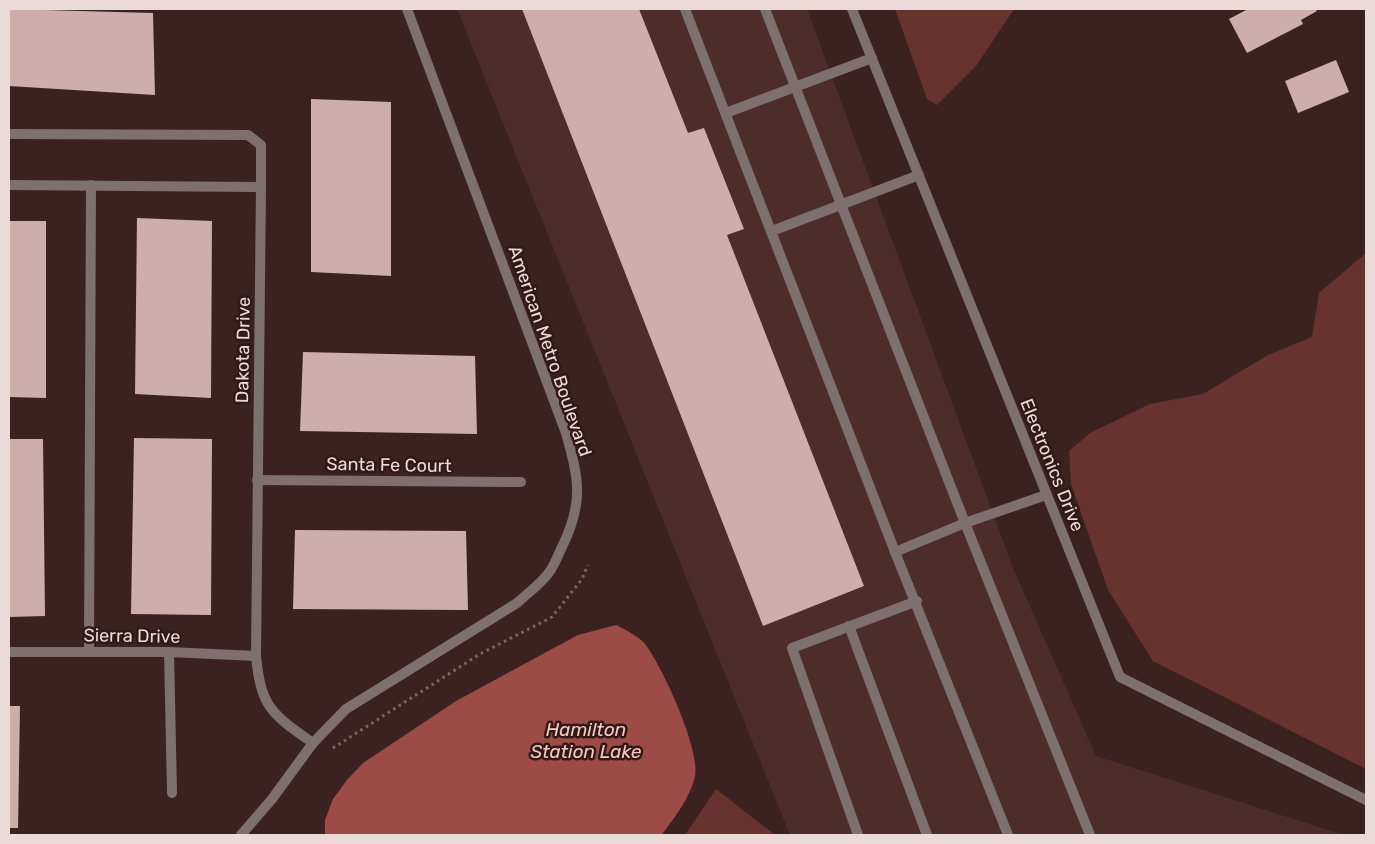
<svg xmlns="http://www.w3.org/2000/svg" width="1375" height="844" viewBox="0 0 1375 844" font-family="Rubik,sans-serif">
  <rect width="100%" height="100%" fill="#3b2220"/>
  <polygon fill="#4c2d2a" points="457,9 807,9 1013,568 1096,756 1344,835 790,835"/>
  <g fill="#68322e">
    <polygon points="895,9 1014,9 976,66 937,105 927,99"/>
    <polygon points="1366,253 1366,769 1153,661 1108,590 1071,484 1069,451 1090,433 1150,404 1203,394 1268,355 1312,337 1319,293"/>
    <polygon points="716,789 775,835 685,835"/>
  </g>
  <path fill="#9c4b46" d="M616 625C626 630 638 636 645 644 662 666 700 749 695 776 691 796 674 819 661 835H325V820L333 799 347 780 363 763 456 701 578 635Z"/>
  <g fill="#ceaeaa">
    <polygon points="9,9 153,13 155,95 9,86"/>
    <polygon points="522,9 639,9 688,133 704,128 744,229 727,235 864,586 763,626"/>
    <polygon points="1248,9 1315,9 1317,11 1301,20 1303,24 1247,53 1229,19"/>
    <polygon points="1336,60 1349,92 1298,113 1285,81"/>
    <polygon points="311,99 391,102 391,276 311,272"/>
    <polygon points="137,218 212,221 211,398 135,394"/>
    <polygon points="9,221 46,221 46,398 9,397"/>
    <polygon points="303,352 475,356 477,434 300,431"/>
    <polygon points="134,438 212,439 211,615 131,614"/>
    <polygon points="9,439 43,439 45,616 9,617"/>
    <polygon points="295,530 466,531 468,610 293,609"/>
    <polygon points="9,706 20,706 18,828 9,828"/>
  </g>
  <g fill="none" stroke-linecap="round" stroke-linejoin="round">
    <polyline stroke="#7d6664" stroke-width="3" stroke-dasharray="2.5 4" stroke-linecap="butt" points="333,748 480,654 552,617 582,579 588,565"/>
    <g stroke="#7e706f" stroke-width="10">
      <polyline points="685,9 895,552"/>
      <polyline points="765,9 965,523 1090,835"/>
      <polyline points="726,113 872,58"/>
      <polyline points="9,134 248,135 261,145 261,187"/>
      <polyline points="772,231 919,175"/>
      <polyline points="849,626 927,835"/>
      <polyline points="89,652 91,185"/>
      <polyline points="169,652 172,793"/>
      <polyline points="858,835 792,648 917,601"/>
      <polyline points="1008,835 895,552 965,523 1046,495"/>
    </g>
    <g stroke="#7e706f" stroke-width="10">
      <polyline points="852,9 1120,677 1366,800"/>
      <path d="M9 185 261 187 256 656C261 708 272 714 313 743"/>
      <polyline points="257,480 521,482"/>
      <polyline points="9,652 169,652 256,656"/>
      <path d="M241 835 272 799 313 743 346 709 517 603C528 593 542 583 550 571 555 564 558 555 562 547 584 502 579 480 566 433L407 9"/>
    </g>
  </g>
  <g text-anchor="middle" stroke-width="5" stroke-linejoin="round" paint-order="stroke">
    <g font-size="18" fill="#ecdad8" stroke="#301917">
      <text transform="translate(243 350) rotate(-89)" y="6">Dakota Drive</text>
      <text transform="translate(550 351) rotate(71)" y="6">American Metro Boulevard</text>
      <text transform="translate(389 465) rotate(1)" y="6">Santa Fe Court</text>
      <text transform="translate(1052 465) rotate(68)" y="6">Electronics Drive</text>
      <text transform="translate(132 636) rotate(1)" y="6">Sierra Drive</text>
    </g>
    <g font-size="19" font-style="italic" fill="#f7c7c2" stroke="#301917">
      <text x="586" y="736">Hamilton<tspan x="586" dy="22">Station Lake</tspan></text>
    </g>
  </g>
  <rect width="1375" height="844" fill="none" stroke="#ecdad8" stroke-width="20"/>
</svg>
